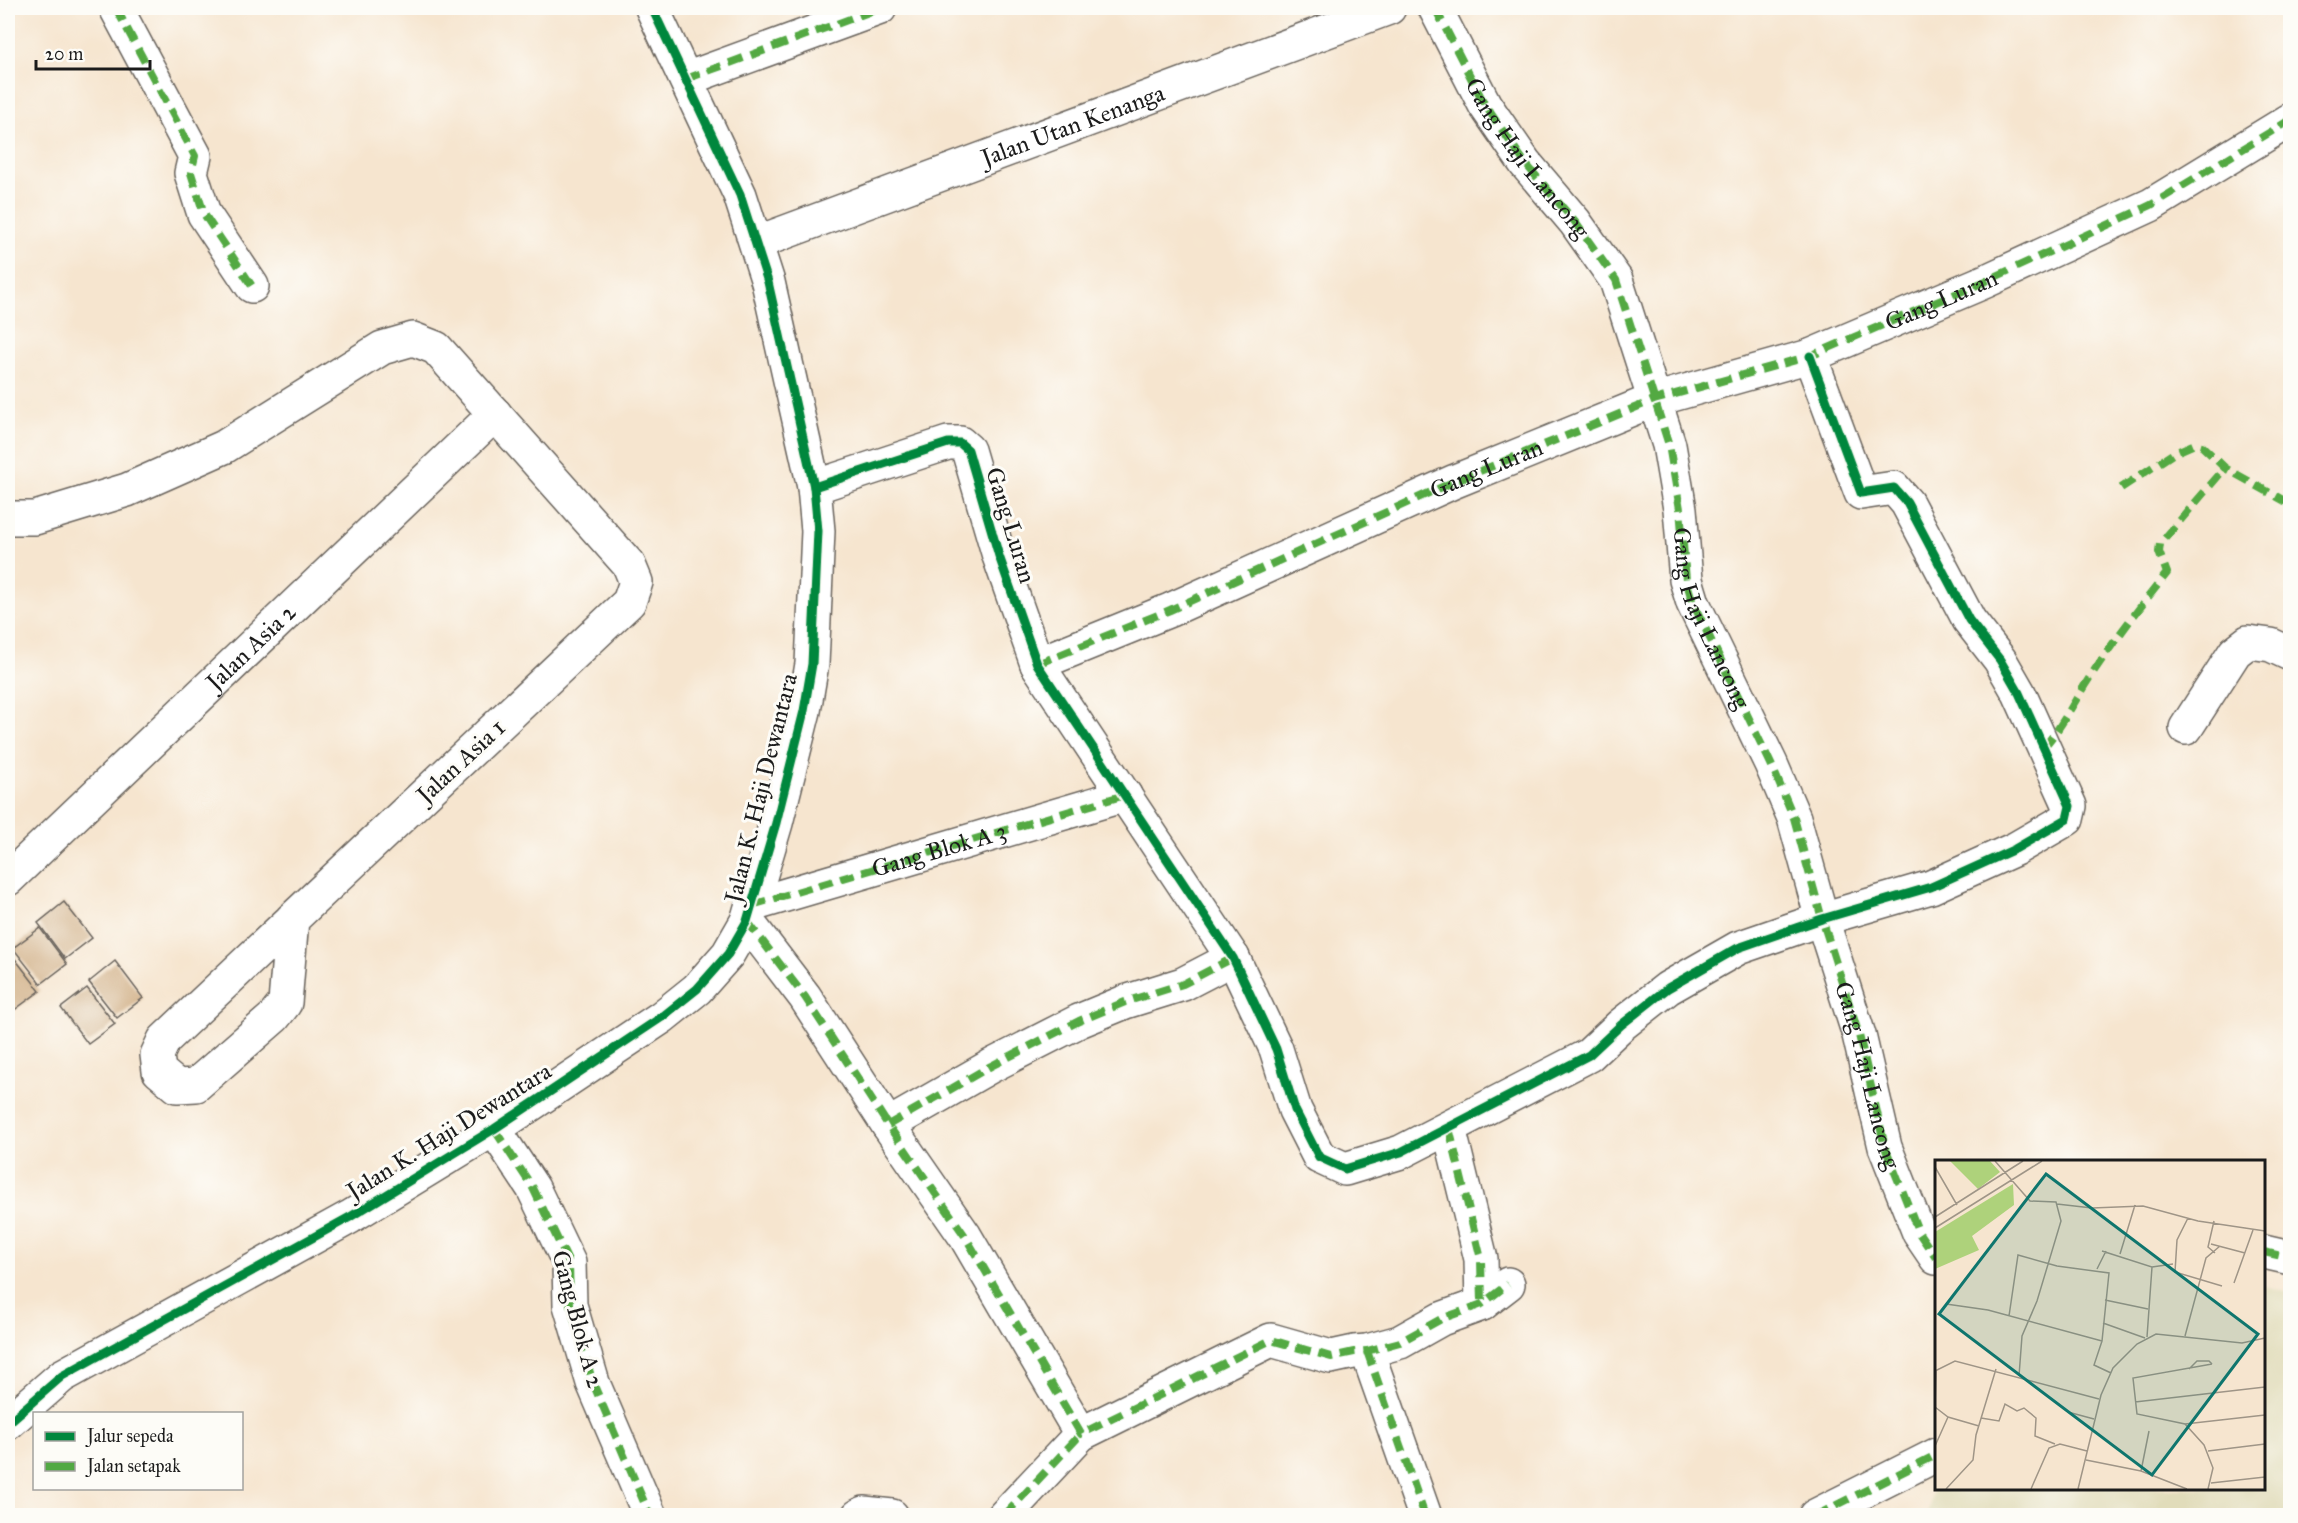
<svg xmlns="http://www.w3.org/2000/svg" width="2298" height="1523" viewBox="0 0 2298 1523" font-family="'IM FELL Great Primer',serif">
  <rect width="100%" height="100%" fill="#fdfcf7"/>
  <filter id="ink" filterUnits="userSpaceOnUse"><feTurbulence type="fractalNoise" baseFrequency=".0167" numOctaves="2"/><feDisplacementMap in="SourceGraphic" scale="12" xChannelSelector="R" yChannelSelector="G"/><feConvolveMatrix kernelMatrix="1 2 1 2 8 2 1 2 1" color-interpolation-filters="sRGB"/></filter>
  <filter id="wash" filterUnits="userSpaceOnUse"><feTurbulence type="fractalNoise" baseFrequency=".008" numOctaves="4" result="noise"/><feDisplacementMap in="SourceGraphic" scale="24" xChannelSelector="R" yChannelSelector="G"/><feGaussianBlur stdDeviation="1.35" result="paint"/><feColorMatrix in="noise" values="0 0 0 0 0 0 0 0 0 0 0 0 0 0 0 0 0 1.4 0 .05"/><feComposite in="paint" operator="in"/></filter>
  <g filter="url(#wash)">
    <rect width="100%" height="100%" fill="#f6e5cf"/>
    <polygon fill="#e1dcba" points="2264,1286 2290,1292 2290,1515 1927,1515 1936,1479 1936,1488 2264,1488"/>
    <g id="blocks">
      <g fill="#d3b38c">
        <polygon points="64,902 92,938 65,959 38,923"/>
        <polygon points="40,928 67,964 41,984 13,948"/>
        <polygon points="12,955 40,991 13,1011 8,1004 8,958"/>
        <polygon points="115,961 143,998 117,1018 89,982"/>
        <polygon points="87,988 115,1024 88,1044 61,1008"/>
      </g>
    </g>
  </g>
  <g filter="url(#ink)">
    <use href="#blocks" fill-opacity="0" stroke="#68625b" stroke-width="1.5"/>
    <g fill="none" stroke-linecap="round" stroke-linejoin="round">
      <g stroke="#68625b" stroke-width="36">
        <g id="minor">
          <polyline points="116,8 195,156 191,173 204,214 252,286"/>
          <polyline points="1435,8 1485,105 1525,163 1575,222 1616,280 1669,445 1680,509 1686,580 1693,603 1771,764 1794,818 1822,919 1859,1035 1885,1147 1919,1233 1936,1258"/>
          <polyline points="686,79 880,8"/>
          <path id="s1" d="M756 243 1389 8"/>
          <polyline points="814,487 948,443 960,443 968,450 999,556 1037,664 1233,958 1276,1049 1295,1110 1319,1157 1345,1169 1401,1152 1589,1055 1621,1025 1668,988 1738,948 1822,919 1931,887 2015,849 2067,819 2070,806 2019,693 2000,660 1969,620 1907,503 1894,488 1861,493 1810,356"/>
          <polyline points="8,518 35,518 127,490 224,447 382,348 413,339 436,348 629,565 636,582 629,602 164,1040 157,1055 159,1071 177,1086 196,1085 274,1017 285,1003 292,919"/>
          <polyline points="1037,664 1170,610 1453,482 1654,400 1810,356 1986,281 2151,205 2290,120"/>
          <polyline points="2186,728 2235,652 2248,642 2271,645 2290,654"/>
          <path id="s2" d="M8 879 495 414"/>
          <path id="s3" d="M752 905 1125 795"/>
          <polyline points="747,921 805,997 888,1125 965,1236 1081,1434 1271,1340 1331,1357 1354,1352 1367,1351 1400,1342 1441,1319 1482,1304 1508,1284"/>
          <polyline points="888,1125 991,1066 1079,1021 1125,1002 1183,984 1233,958"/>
          <polyline points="1449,1128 1481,1259 1482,1304"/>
          <polyline points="494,1129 533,1188 569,1263 570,1305 593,1383 650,1516"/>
          <polyline points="2264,1252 2290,1258"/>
          <polyline points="1367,1351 1425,1516"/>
          <polyline points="8,1423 62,1376 350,1217 494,1129 662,1017 697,989 728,954 747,921 776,823 804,711 812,664 818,531 814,487 768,282 740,195 652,8"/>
          <polyline points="858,1516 864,1513 892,1516"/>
          <polyline points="1004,1516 1081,1434"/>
          <polyline points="1815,1516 1936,1455"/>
        </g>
      </g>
      <use href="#minor" stroke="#fff" stroke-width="33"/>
      <g stroke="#52a943" stroke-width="8" stroke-dasharray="15 8" stroke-linecap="butt">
        <polyline points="116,8 195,156 191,173 204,214 252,286"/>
        <path id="s4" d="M1435 8 1485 105 1525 163 1575 222 1616 280 1669 445 1680 509 1686 580 1693 603 1771 764 1794 818 1822 919 1859 1035 1885 1147 1919 1233 1936 1258"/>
        <polyline points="686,79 880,8"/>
        <polyline points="2121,488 2174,453 2195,444 2202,446 2225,468 2290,504"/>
        <path id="s5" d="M1037 664 1170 610 1453 482 1654 400 1810 356 1986 281 2151 205 2290 120"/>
        <path d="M2043 748C2063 726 2075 699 2092 674 2115 639 2141 606 2167 573L2159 552 2160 544 2225 468"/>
        <polyline points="752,905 1125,795"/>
        <polyline points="747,921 805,997 888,1125 965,1236 1081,1434 1271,1340 1331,1357 1354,1352 1367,1351 1400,1342 1441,1319 1482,1304 1508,1284"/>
        <polyline points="888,1125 991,1066 1079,1021 1125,1002 1183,984 1233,958"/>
        <polyline points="1449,1128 1481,1259 1482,1304"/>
        <polyline points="494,1129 533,1188 569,1263 570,1305 593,1383 650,1516"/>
        <polyline points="2264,1252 2290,1258"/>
        <polyline points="1367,1351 1425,1516"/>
        <polyline points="858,1516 864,1513 892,1516"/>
        <polyline points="1004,1516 1081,1434"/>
        <polyline points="1815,1516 1936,1455"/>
      </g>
      <g stroke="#fdfcf7" stroke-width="13">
        <g id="cycleway">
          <polyline points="814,487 948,443 960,443 968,450 999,556 1037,664 1233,958 1276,1049 1295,1110 1319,1157 1345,1169 1401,1152 1589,1055 1621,1025 1668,988 1738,948 1822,919 1931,887 2015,849 2067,819 2070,806 2019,693 2000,660 1969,620 1907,503 1894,488 1861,493 1810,356"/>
          <polyline points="8,1423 62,1376 350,1217 494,1129 662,1017 697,989 728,954 747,921 776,823 804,711 812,664 818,531 814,487 768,282 740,195 652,8"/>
        </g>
      </g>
      <use href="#cycleway" stroke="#00873e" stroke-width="9"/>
    </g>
  </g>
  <g text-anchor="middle" stroke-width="6" stroke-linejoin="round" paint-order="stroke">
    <g font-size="24" fill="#1c1c1c" stroke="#fdfcf7">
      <text dy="8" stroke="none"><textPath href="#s1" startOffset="338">Jalan Utan Kenanga</textPath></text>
      <text dy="8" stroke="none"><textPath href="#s4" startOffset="177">Gang Haji Lancong</textPath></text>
      <text dy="8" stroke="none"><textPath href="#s5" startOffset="976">Gang Luran</textPath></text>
      <text dy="8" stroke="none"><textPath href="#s5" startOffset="490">Gang Luran</textPath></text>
      <text transform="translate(1011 525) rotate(73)" y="8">Gang Luran</text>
      <text dy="8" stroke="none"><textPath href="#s4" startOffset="681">Gang Haji Lancong</textPath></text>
      <text dy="8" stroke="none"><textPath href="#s2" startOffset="336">Jalan Asia 2</textPath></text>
      <text transform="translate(461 761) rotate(-43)" y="8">Jalan Asia 1</text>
      <text transform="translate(761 788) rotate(-76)" y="8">Jalan K. Haji Dewantara</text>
      <text dy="8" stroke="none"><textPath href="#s3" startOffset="195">Gang Blok A 3</textPath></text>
      <text dy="8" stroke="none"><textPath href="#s4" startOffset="1167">Gang Haji Lancong</textPath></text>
      <text transform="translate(449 1131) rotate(-32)" y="8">Jalan K. Haji Dewantara</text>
      <text transform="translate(578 1319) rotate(75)" y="8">Gang Blok A 2</text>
    </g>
  </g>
  <g transform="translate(1935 1160)">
    <rect width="330" height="330" fill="#f6e5cf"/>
    <path d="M15 1H55L65 12 43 29ZM78 24 79 45 37 76 44 90 0 109V72Z" fill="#aed27b"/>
    <path fill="none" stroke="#9f9587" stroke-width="1.5" d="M60 1 95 41 121 42 126 61 102 141 87 176 84 216M0 7 22 45M122 44 157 48 208 46 263 61 330 71M0 57 88 1M253 58 242 80 240 112 287 126M279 61 273 87 280 93M0 68 107 1M276 84 310 93M167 91 217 107 212 177M185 94 200 45M217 107 238 104M162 109 171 91M299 123 318 70M170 140 213 149M11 144 53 150 167 181M74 156 83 95 122 106 174 113 167 181 159 205 176 213M168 163 210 178M250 176 271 98 285 86M254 209 262 201H274L277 204M0 211 20 201 164 239M200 242 330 227M0 247 13 257 44 266M0 247 1 210M133 252 159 259M46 258 64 261 70 244 82 251 89 248 101 258 100 276 120 284M250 264 330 255M0 286 13 257M273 291 330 284M151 300 206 311 252 329M206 311 214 271M276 323 330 317M11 329 38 300 41 275 61 209M96 329 114 288 125 284 152 291M143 329 166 235 178 208 202 184 221 174 307 183 330 178M273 329 278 308 269 285 250 264 202 254 198 218 277 204"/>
    <path fill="#0f766e" fill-opacity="0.15" stroke="#0f766e" stroke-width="3" d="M111 14 323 174 217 315 4 154Z"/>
    <rect width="330" height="330" fill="none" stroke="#1c1c1c" stroke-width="3"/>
  </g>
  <rect width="2298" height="1523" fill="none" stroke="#fdfcf7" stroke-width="30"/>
  <rect x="33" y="1412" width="210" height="78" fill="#fdfcf7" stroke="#a3a29f" stroke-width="1.5"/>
  <rect x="45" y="1432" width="30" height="9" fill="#00873e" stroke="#a3a29f" stroke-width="1.5"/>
  <text x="87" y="1442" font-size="18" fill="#1c1c1c">Jalur sepeda</text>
  <rect x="45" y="1462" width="30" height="9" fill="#52a943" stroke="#a3a29f" stroke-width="1.5"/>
  <text x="87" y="1472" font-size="18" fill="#1c1c1c">Jalan setapak</text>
  <path d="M36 60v9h114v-9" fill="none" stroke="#1c1c1c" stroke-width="3"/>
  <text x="45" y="60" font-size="18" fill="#1c1c1c" stroke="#fdfcf7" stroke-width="4.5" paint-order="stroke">20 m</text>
</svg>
